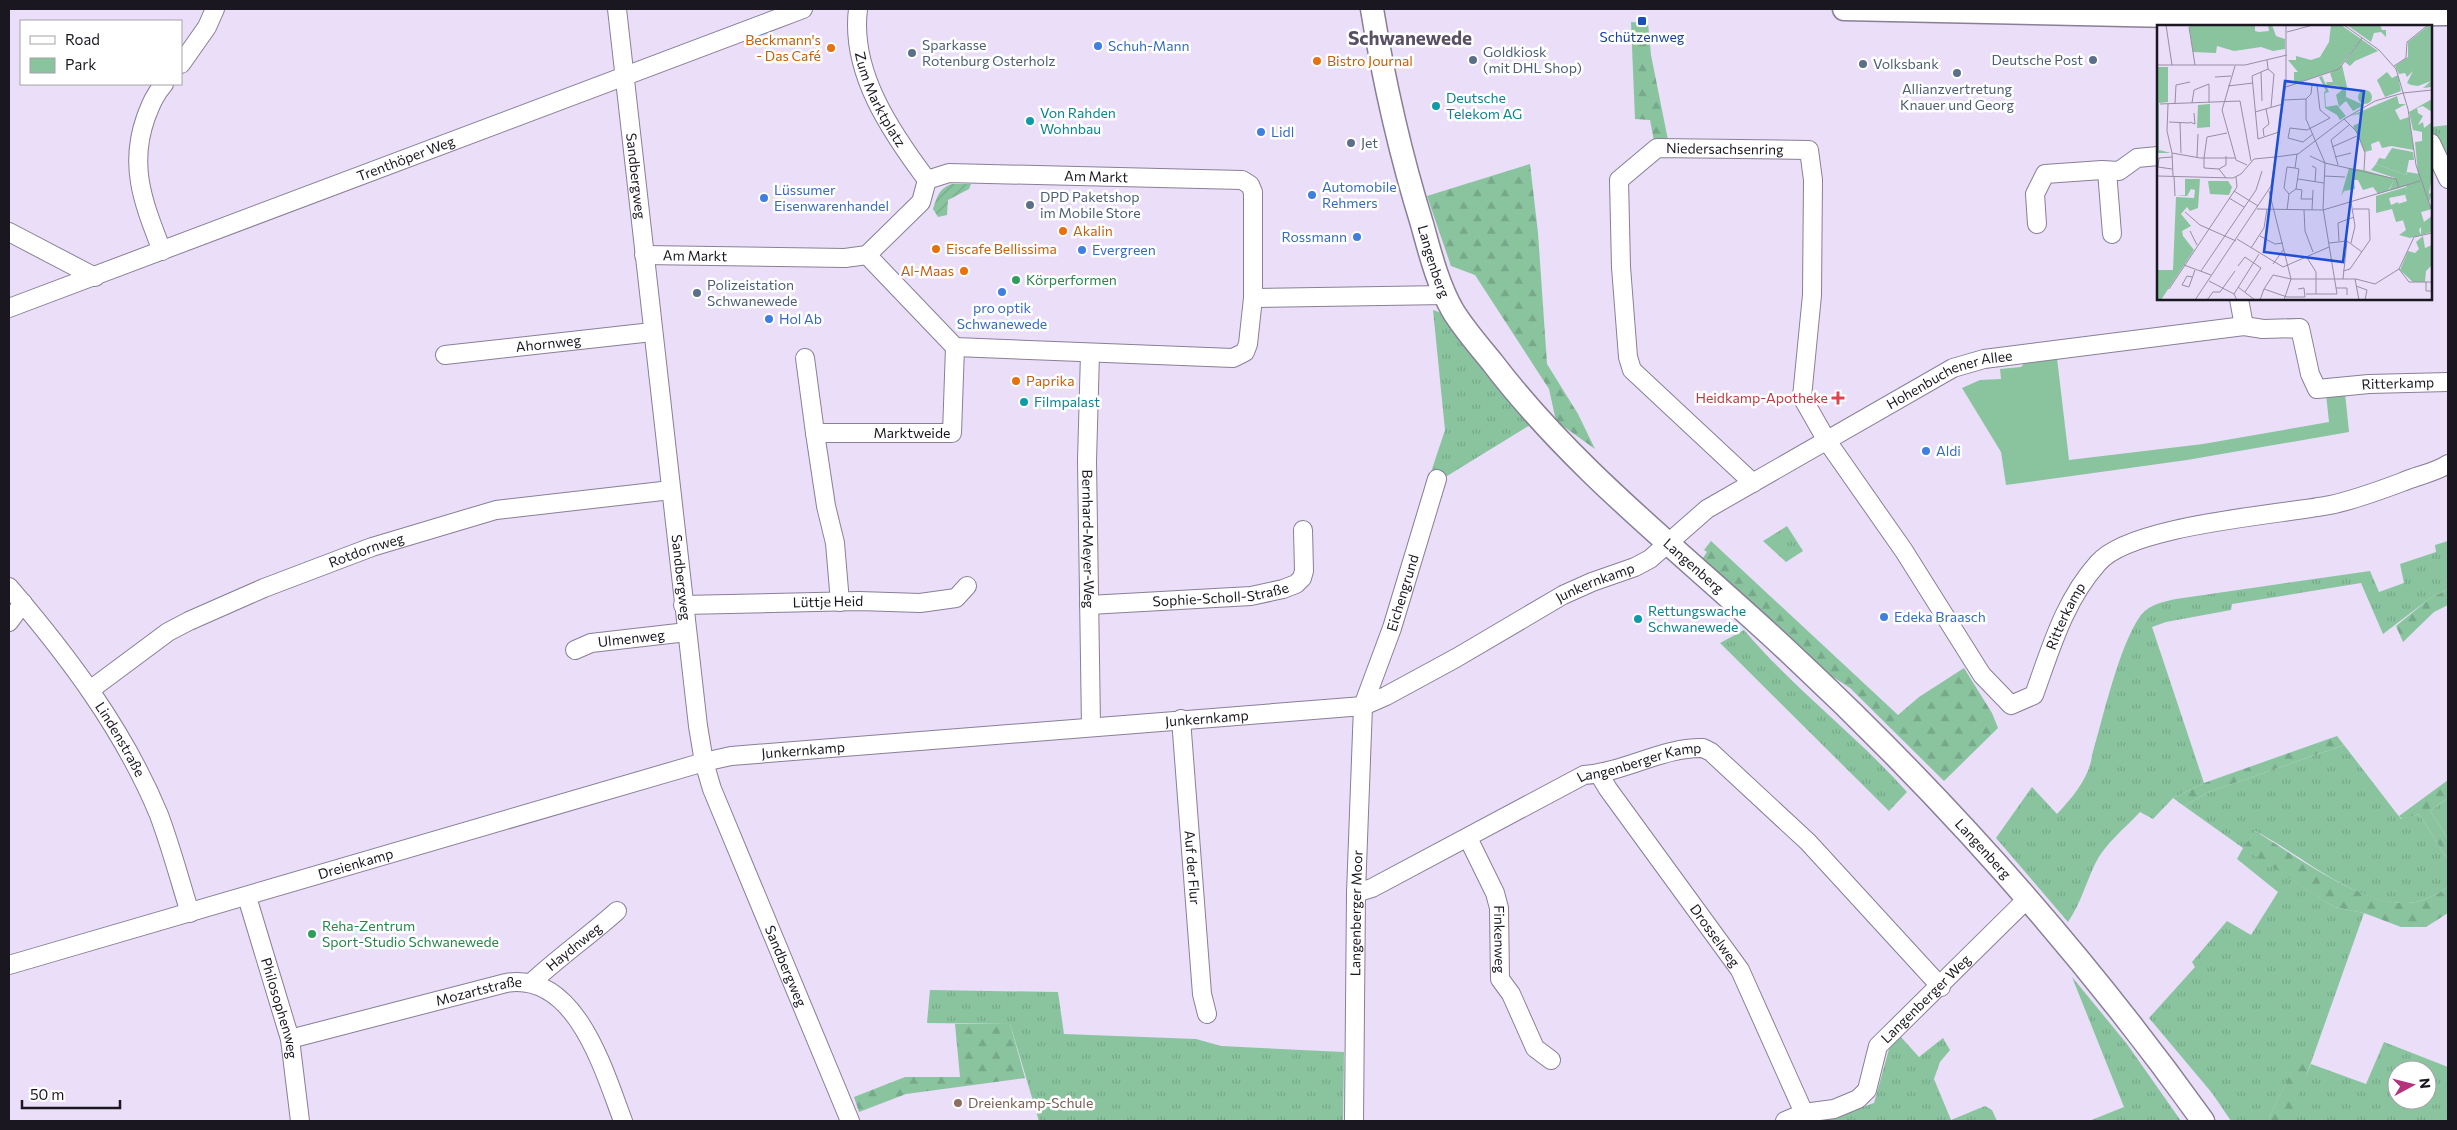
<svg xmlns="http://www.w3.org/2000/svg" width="2457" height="1130" viewBox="0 0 2457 1130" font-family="Commissioner,sans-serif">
  <defs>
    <pattern id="grass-tufts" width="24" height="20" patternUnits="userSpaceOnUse" patternTransform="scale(1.25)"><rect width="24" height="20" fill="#89c49f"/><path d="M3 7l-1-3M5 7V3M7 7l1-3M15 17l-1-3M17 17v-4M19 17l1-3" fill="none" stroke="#76a889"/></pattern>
    <pattern id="forest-firs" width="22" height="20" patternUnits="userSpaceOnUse" patternTransform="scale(1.25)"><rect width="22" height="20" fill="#89c49f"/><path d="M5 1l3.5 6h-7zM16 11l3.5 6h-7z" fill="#76a889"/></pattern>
    <pattern id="garden-furrows" width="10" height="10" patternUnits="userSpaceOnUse" patternTransform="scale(1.25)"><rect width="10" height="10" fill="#89c49f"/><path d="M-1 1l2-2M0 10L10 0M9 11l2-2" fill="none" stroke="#76a889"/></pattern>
  </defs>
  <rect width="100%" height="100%" fill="#eadef9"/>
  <g fill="url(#grass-tufts)" fill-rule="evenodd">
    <polygon points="2448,125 2448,164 2431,127"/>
    <path d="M1433 310 1450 316C1469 357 1501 391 1530 425L1447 476 1429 478 1445 430Z"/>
    <polygon points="1787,526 1803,551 1786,562 1763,541"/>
    <path d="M2448 541V589L2429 599 2383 634 2361 583 2232 604 2231 610 2166 622 2152 627 2204 783 2173 798 2153 819 2140 812C2125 828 2106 843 2096 862 2086 882 2081 903 2068 922L1996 838 2032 787 2057 814C2072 798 2090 777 2092 755 2103 718 2119 645 2141 615 2150 604 2163 602 2176 599L2370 571 2379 592 2404 583 2400 564 2436 552 2435 545Z"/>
    <path d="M1744 630C1794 689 1856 735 1907 792L1889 811 1720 643Z"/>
    <path d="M2344 745 2401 819 2419 814 2448 860V887C2436 895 2421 903 2406 903 2354 904 2299 853 2255 831L2244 848 2334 907 2364 913 2313 1057 2301 1053 2267 1121H2231L2212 1093 2149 1018 2195 967 2192 962 2227 921 2251 935 2278 892 2237 859 2243 848 2184 806 2209 792Z"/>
    <polygon points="2448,798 2448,839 2430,811"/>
    <polygon points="2072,977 2127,1044 2181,1121 2089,1121 2124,1107"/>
    <polygon points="930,990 1058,992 1064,1034 1196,1039 1221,1046 1344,1052 1343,1121 1039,1121 1010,1024 927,1023"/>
    <polygon points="1900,1036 1919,1057 1943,1038 1950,1050 1940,1062 1934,1079 1951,1120 1985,1106 1992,1110 1997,1121 1824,1121 1874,1103 1889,1049"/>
    <path d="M2384 1042 2448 1067V1121H2287L2311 1064 2366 1084ZM2397 1070H2427V1100H2397Z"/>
  </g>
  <g fill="url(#forest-firs)">
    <polygon points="1631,22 1648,23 1651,55 1668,140 1654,141 1650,120 1635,119"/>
    <polygon points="1530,164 1538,233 1547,364 1578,414 1595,449 1556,421 1549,389 1475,275 1451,266 1427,196"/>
    <polygon points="1711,541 1898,715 1919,697 1964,668 1992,713 1998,728 1944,781 1850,688 1830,675 1703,558 1707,552 1704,550"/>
    <polygon points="2448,589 2448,605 2434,612 2403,642 2396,626 2429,599"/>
    <polygon points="2337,736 2344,745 2209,792 2184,806 2173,798 2204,783"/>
    <polygon points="2448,780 2448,798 2430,811 2448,839 2448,860 2419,814 2402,819 2399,816"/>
    <path d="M2255 831C2295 855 2359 904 2406 903 2421 903 2436 895 2448 887V913L2426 927H2401L2364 913 2334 907 2243 848Z"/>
    <polygon points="955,1024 1010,1024 1025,1078 906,1094 859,1112 854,1097 905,1077 960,1077"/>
    <polygon points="2301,1052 2313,1057 2296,1104 2287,1121 2267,1121"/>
  </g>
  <polygon fill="#89c49f" points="2057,358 2069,460 2203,444 2329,422 2326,394 2345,393 2349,432 2187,460 2006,485 2001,452 1962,388 1980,380 2001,379 2000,369 2021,367 2026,361"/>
  <path fill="url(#garden-furrows)" d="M952 184H971L969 189 948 200 947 215 938 217 933 209C937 197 939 188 952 184Z"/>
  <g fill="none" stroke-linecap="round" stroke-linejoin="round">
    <g stroke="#897f96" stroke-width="20">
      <g id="minor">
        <path id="s1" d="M617 9 698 726 704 762 712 789 850 1121"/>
        <path id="s2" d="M858 9C850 72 891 132 927 180"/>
        <polyline points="181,64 207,27 215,9"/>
        <polyline points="2431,143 2448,179"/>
        <polyline points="2107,171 2112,234"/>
        <polyline points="2037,224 2035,194 2045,174 2102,170 2119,171 2137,158 2158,156"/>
        <polyline points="9,232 95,277"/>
        <path d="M162 251C144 204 128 167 146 117 151 104 155 94 164 84"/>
        <path id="s3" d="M644 255 845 258 867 255 921 202 927 180 949 173 1242 180 1250 185 1253 192V298L1446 295"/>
        <polyline points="867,255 955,347 1233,358 1245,352 1248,344 1253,298"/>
        <path id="s4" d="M9 308 803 9"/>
        <path id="s5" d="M2244 326 2263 329 2300 328 2310 374 2317 389 2369 384 2448 382"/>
        <path id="s6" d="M1090 353 1087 461 1091 726"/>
        <path id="s7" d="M445 355 652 332"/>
        <polyline points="805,358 815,433"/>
        <path id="s8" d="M1753 483 1632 370 1628 357 1621 267 1619 180 1657 148 1809 150 1813 180 1812 295 1802 397 1827 441 1904 551 1982 675 2011 705 2034 695C2051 648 2064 601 2098 563 2130 525 2278 515 2330 505 2359 499 2386 488 2413 478 2424 474 2438 471 2448 464"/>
        <path id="s9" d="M9 587C68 656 124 730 159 815 171 847 180 881 190 913"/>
        <path id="s10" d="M840 602 835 543 826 506 815 433H952L955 347"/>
        <path id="s11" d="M683 605 859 601 920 603 956 598 967 586"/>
        <path id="s12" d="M1089 605 1251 596 1283 589 1296 584 1302 578 1304 571 1303 530"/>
        <polyline points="9,622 23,603"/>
        <path id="s13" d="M575 650 591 643 687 632"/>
        <path id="s14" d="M90 690 168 632 189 621 264 588 372 547 496 510 671 490"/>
        <path id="s15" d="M1181 719 1202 994 1207 1014"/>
        <path id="s16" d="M1599 774 1608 789 1740 970 1804 1113"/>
        <path id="s17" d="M1468 838 1495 893 1499 908 1500 979 1511 994 1535 1048 1551 1060"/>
        <path id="s18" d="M1356 893 1372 888 1584 775C1625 772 1663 747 1703 748L1711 752 1808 842 1941 987"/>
        <path id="s19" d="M247 897 290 1039 300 1121"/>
        <path id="s20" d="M9 965 704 762 731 756 1363 706 1386 696 1456 658 1563 595 1592 582 1635 567 1650 559 1707 509 1953 368 1984 359 2244 326 2239 299"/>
        <path id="s21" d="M531 983C559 957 589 936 617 911"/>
        <path id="s22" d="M290 1039 506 983C576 971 604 1071 623 1121"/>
        <path id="s23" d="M1354 1121 1356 893 1363 706 1392 628 1437 479"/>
        <path id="s24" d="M1785 1121 1804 1113 1834 1109 1858 1099 1867 1090 1878 1046 2028 898"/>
      </g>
    </g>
    <g stroke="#897f96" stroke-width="25">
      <g id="major">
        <path id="s25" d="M1372 9C1384 82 1400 153 1422 224 1430 253 1438 285 1453 311 1464 329 1479 346 1492 362 1577 474 1692 560 1793 656 1945 798 2082 952 2203 1121"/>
        <polyline points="1844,9 2171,16 2448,14"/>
      </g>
    </g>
    <use href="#minor" stroke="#fff" stroke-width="18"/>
    <use href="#major" stroke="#fff" stroke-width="22"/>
  </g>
  <rect fill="#1a4fb4" stroke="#fff" stroke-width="2" x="1637" y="16" width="10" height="10" rx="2.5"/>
  <g fill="#3f7fe0" stroke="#fff" stroke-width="2">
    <circle cx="1098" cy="46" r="5"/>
    <circle cx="1261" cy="132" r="5"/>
    <circle cx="1312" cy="195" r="5"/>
    <circle cx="764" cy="198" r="5"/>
    <circle cx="1357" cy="237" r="5"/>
    <circle cx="1082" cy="250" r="5"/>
    <circle cx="1002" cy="292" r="5"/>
    <circle cx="769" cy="319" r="5"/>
    <circle cx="1926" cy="451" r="5"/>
    <circle cx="1884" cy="617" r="5"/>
  </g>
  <g fill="#e8710a" stroke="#fff" stroke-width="2">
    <circle cx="831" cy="48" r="5"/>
    <circle cx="1317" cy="61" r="5"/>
    <circle cx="1063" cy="231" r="5"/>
    <circle cx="936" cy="249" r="5"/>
    <circle cx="964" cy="271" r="5"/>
    <circle cx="1016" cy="381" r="5"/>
  </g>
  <g fill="#5c6f8a" stroke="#fff" stroke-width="2">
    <circle cx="912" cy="53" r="5"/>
    <circle cx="1473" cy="60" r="5"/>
    <circle cx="2093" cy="60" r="5"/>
    <circle cx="1863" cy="64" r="5"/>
    <circle cx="1957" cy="73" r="5"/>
    <circle cx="1351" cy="143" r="5"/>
    <circle cx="1030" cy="205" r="5"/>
    <circle cx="697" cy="293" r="5"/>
  </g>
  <g fill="#0f9aa8" stroke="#fff" stroke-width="2">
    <circle cx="1436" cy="106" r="5"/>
    <circle cx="1030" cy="121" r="5"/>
    <circle cx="1024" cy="402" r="5"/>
    <circle cx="1638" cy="619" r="5"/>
  </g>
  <g fill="#2e9e5b" stroke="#fff" stroke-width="2">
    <circle cx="1016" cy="280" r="5"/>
    <circle cx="312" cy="934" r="5"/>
  </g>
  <path fill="#e0444e" stroke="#fff" stroke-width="2" d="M1835.5 390.5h5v5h5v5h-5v5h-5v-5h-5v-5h5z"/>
  <circle fill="#8d6e63" stroke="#fff" stroke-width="2" cx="958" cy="1103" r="5"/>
  <g text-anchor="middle" stroke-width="5" stroke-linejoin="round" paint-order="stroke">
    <g font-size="14" fill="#164399" stroke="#fff">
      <text x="1642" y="42">Schützenweg</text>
    </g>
    <g font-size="14" fill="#c56008" stroke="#fff" text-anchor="start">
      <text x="821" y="45" text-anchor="end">Beckmann's<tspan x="821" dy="16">- Das Café</tspan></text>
      <text x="1327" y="66">Bistro Journal</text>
      <text x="1073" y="236">Akalin</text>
      <text x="946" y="254">Eiscafe Bellissima</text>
      <text x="954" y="276" text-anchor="end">Al-Maas</text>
      <text x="1026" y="386">Paprika</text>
    </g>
    <g font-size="14" fill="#4e5e75" stroke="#fff" text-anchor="start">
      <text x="922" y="50">Sparkasse<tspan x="922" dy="16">Rotenburg Osterholz</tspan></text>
      <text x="1483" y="57">Goldkiosk<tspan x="1483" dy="16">(mit DHL Shop)</tspan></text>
      <text x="2083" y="65" text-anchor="end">Deutsche Post</text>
      <text x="1873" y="69">Volksbank</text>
      <text x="1957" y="94" text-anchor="middle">Allianzvertretung<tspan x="1957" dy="16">Knauer und Georg</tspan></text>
      <text x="1361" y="148">Jet</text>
      <text x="1040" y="202">DPD Paketshop<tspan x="1040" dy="16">im Mobile Store</tspan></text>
      <text x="707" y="290">Polizeistation<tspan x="707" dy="16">Schwanewede</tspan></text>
    </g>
    <g font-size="14" fill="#366cbe" stroke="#fff" text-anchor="start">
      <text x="1108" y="51">Schuh-Mann</text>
      <text x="1271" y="137">Lidl</text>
      <text x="1322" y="192">Automobile<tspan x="1322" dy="16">Rehmers</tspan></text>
      <text x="774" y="195">Lüssumer<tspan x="774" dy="16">Eisenwarenhandel</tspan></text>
      <text x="1347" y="242" text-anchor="end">Rossmann</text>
      <text x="1092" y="255">Evergreen</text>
      <text x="1002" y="313" text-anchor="middle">pro optik<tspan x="1002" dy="16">Schwanewede</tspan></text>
      <text x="779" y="324">Hol Ab</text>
      <text x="1936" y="456">Aldi</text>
      <text x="1894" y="622">Edeka Braasch</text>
    </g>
    <g font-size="14" fill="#1b1720" stroke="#fff">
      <text dy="5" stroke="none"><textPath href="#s2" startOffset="95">Zum Marktplatz</textPath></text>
      <text dy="5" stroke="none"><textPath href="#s8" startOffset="474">Niedersachsenring</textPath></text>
      <text dy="5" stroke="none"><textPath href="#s4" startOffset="424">Trenthöper Weg</textPath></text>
      <text dy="5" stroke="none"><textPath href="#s1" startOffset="168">Sandbergweg</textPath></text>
      <text dy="5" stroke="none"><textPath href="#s3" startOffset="492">Am Markt</textPath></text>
      <text dy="5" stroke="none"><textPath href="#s3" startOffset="51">Am Markt</textPath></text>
      <text dy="5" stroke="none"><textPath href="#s25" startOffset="260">Langenberg</textPath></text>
      <text dy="5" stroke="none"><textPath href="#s7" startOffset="104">Ahornweg</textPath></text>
      <text dy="5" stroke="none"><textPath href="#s20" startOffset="2061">Hohenbuchener Allee</textPath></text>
      <text dy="5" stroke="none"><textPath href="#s5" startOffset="201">Ritterkamp</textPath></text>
      <text dy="5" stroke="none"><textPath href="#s10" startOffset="268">Marktweide</textPath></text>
      <text dy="5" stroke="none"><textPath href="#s6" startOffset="186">Bernhard-Meyer-Weg</textPath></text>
      <text dy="5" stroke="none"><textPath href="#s14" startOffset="312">Rotdornweg</textPath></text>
      <text dy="5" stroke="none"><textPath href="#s25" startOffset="665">Langenberg</textPath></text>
      <text dy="5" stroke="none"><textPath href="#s1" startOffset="572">Sandbergweg</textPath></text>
      <text dy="5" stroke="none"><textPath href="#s20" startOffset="1649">Junkernkamp</textPath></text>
      <text dy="5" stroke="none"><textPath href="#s12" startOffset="132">Sophie-Scholl-Straße</textPath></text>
      <text dy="5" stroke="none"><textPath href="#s23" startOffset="535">Eichengrund</textPath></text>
      <text dy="5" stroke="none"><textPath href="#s11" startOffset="145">Lüttje Heid</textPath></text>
      <text dy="5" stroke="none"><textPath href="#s8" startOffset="1289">Ritterkamp</textPath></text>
      <text dy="5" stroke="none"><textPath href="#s13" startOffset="58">Ulmenweg</textPath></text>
      <text dy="5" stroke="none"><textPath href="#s20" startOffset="1229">Junkernkamp</textPath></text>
      <text dy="5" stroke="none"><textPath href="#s9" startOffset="189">Lindenstraße</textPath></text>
      <text dy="5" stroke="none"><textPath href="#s20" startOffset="824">Junkernkamp</textPath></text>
      <text dy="5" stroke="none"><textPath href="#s18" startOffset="314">Langenberger Kamp</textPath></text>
      <text dy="5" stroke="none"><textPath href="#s25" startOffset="1070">Langenberg</textPath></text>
      <text dy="5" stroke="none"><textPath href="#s20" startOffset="361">Dreienkamp</textPath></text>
      <text dy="5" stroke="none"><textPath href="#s15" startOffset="149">Auf der Flur</textPath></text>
      <text dy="5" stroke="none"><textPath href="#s23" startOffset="208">Langenberger Moor</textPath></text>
      <text dy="5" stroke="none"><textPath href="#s16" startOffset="199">Drosselweg</textPath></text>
      <text dy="5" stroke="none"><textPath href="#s17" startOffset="108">Finkenweg</textPath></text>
      <text dy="5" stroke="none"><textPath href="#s21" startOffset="56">Haydnweg</textPath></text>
      <text dy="5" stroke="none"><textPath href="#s1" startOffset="978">Sandbergweg</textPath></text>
      <text dy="5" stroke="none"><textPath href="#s22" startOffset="195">Mozartstraße</textPath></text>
      <text dy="5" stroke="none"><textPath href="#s24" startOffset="202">Langenberger Weg</textPath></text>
      <text dy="5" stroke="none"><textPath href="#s19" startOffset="116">Philosophenweg</textPath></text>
    </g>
    <g font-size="14" fill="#0d838f" stroke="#fff" text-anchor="start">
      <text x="1446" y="103">Deutsche<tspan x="1446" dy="16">Telekom AG</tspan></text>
      <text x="1040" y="118">Von Rahden<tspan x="1040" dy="16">Wohnbau</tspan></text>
      <text x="1034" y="407">Filmpalast</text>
      <text x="1648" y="616">Rettungswache<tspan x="1648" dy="16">Schwanewede</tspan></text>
    </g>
    <g font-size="14" fill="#27864d" stroke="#fff" text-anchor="start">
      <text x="1026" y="285">Körperformen</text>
      <text x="322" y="931">Reha-Zentrum<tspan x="322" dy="16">Sport-Studio Schwanewede</tspan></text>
    </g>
    <g font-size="14" fill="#be3a42" stroke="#fff" text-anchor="end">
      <text x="1828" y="403">Heidkamp-Apotheke</text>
    </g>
    <g font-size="14" fill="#785e54" stroke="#fff" text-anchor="start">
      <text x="968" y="1108">Dreienkamp-Schule</text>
    </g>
    <g font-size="19" font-weight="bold" fill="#5a5066" stroke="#fff">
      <text x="1410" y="45">Schwanewede</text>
    </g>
  </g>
  <g transform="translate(2157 25)">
    <rect width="275" height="275" fill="#eadef9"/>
    <path d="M32 0H98V6L102 7 112 6 111 0H115L119 11 128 14V24L116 26 104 22 77 26 60 21 59 28 36 27ZM174 0H184L204 14 181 44 137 59V47H141L131 35H139V31L154 35 163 32 172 17ZM190 0H223L225 5H229V12L224 7 217 8 214 17ZM271 1 275 2V62L266 63 274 56 261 61 254 60 250 58 256 46 250 52 248 48 242 49 238 41 251 32V17ZM204 14 221 26 198 36 193 41 188 37ZM185 40 190 62 185 65 189 63V72L207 80 196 86 189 76 182 82 179 70 185 65 182 61 170 60 169 57H176L173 48ZM230 47 235 53 241 50 244 66 228 72 220 55ZM165 51 172 67 168 68 169 82 180 80 189 91 183 95 180 90 168 83 167 67 169 66 162 52ZM201 72a7 7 0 1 1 14 0a7 7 0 1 1-14 0ZM240 71 242 79H249L238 85 243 95 252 92 257 125 234 121 225 123 222 116 214 119 215 125 208 127 196 101 204 97 202 89 193 91ZM275 74V87L266 81 260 83 261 88 266 91 261 100 266 97 267 103 275 97V155L261 149 258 117 265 116V107L256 105 252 87ZM235 123 256 127 257 135H252L249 150 219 139 222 133 228 134ZM192 143 207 145 238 154 231 166 221 169 216 162 206 165 201 155H197L198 164 187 166 184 171ZM249 162 252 169 232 173 234 180 241 177 247 195 239 197 235 184 219 188V171ZM275 191V207L264 210V199ZM266 211 268 223 275 220V240L269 246 268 257H256L243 245 251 226 258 228 262 224 259 217Z" fill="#89c49f"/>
    <path d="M0 42H11V77L2 78V125L14 128H0ZM219 139 249 150 250 147 275 151 272 168 275 169 272 177 275 184 264 187 267 197 262 205 264 210 253 213 242 210 249 205 241 179 250 176 248 170 251 169 249 161 232 166 238 153 214 145ZM28 154H43L41 183 33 186 30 182 24 189 34 201 25 206 26 211 37 225 4 275H0V245H16L19 172 37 173 38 165 34 164 30 171 19 170H28Z" fill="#89c49f"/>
    <path d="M53 79V102L40 103 41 80ZM51 156H71L75 162 72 170 53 169Z" fill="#89c49f"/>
    <path fill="none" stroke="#978ea2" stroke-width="1" d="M9 0 15 40M187 0 222 25 239 44 251 84 259 140 275 186M32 2 38 40M130 7 156 0M110 35 111 44 117 49 114 82M0 40H88L130 30M78 41 65 85 79 135 90 140M237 41 249 33 250 17 271 0M111 44 95 51 101 114 122 107M104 47 105 76M58 52 74 51M71 61 96 58M129 62 182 44 205 13M149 74 154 69 155 60H160L163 85 173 93 150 105 133 103 131 113 146 117 156 109M127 75 149 74V94L168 138 166 183 180 269H149M35 78 37 65 52 59V78M3 79 83 76 94 136M11 79 10 106 15 128 16 151M18 79 19 60 33 57M98 87 126 79M187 94 200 107 208 128 207 145M12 97 33 98M33 97 38 99 37 88M23 98 24 128M107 111 106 104 112 99 109 84M175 122 200 111M15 128 43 133H78M153 131 168 138 239 154 242 163M15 132 2 133 1 142 15 144M40 132 41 109M119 132 141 129 187 94 218 76 246 68 275 65M178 132 194 128M47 133 50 112 70 108M47 133V143L62 144 69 153M181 140 174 115 192 100M155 141 159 143 158 157M62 144 69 140V131M0 151 76 153 84 149 97 134 118 132M17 151 18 171M167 151 188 152M141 154 167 158M139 164 145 165 144 174H156M77 166 101 181M112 166 134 254 127 275M132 169 139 164 142 144 138 143M72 173 87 182M194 177 198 201 194 218M100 184 166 185 263 156M130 185 132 169 127 163 130 142 138 143 140 129M147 185 148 206 156 227M155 185 156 165M28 187 43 200 79 216M33 206 40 220M103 211 118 219 126 218M80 214 126 242 172 222M182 216 181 198 197 192M172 218 190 216 205 227M94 223 107 203 110 184M149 231 159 247V269M116 239 127 224M27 240 54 250M81 241 88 232 104 243 88 267M242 244 252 257H275M44 246 99 165 105 146M186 246 193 244 213 215 212 184H196M35 252 30 251 25 260 32 262 38 245M186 254 190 216M198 254 202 275M52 256 77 269 80 275M269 257V266H275M199 261 210 265 208 275M81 262 98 275M179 263H190V270M12 264 80 162 79 152M107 264 116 250 134 254H199L218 259 242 244 257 212 275 208M77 269 102 229M38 275 114 161 129 59V0M50 275 56 267H63L78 246M103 275 107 264 130 272H148L147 263 141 264"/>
    <path fill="#1d4ed8" fill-opacity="0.15" stroke="#1d4ed8" stroke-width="2.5" d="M128 56 207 66 186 237 107 227Z"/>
    <rect width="275" height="275" fill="none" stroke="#1b1720" stroke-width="2.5"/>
  </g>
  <rect width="2457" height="1130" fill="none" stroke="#1b1720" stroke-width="20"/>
  <rect x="20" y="20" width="162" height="65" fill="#ffffff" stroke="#a4a2a6"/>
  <rect x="30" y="36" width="25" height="8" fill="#ffffff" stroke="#a4a2a6"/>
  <text x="65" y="45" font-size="15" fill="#1b1720">Road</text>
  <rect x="30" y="58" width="25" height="15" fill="#89c49f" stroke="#a4a2a6"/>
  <text x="65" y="70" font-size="15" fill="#1b1720">Park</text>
  <g transform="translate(2412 1085) rotate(83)"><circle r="24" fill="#ffffff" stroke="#a4a2a6"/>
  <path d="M0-4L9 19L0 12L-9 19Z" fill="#b4337d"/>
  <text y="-8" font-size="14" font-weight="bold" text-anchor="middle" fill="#1b1720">N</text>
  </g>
  <path d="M22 1100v8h98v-8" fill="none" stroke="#1b1720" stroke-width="2.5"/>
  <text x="30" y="1100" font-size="15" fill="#1b1720" stroke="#ffffff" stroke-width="4" paint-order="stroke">50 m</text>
</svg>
